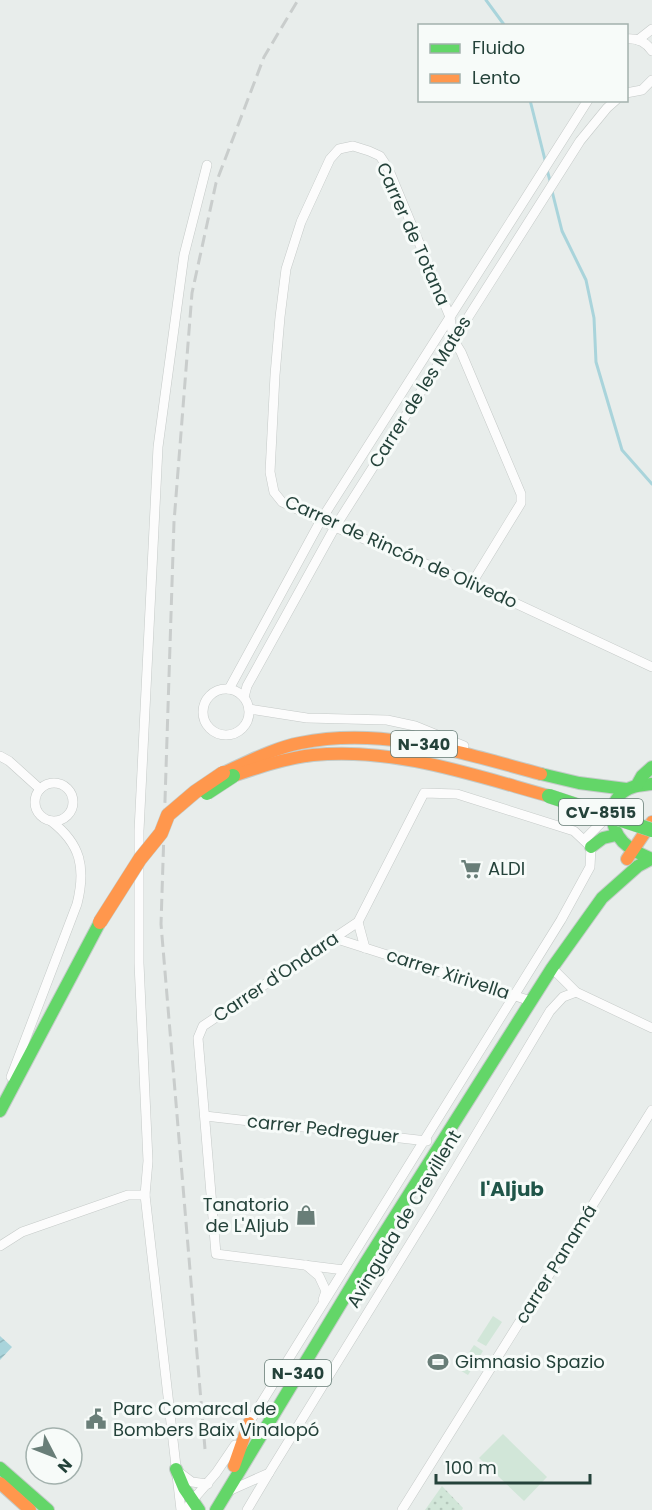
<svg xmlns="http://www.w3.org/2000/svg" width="652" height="1510" viewBox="0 0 652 1510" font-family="Poppins,sans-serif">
  <defs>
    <pattern id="garden-dots" width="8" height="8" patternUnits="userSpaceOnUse" patternTransform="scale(1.5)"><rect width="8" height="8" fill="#d1e6d8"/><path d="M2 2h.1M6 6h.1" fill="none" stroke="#b3c6ba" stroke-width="1.8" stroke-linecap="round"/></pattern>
    <pattern id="water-waves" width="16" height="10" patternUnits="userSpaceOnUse" patternTransform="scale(1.5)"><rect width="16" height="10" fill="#a9d4db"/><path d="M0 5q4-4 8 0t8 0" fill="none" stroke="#91b7bd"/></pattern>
  </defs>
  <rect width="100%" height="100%" fill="#e8edeb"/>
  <polygon fill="url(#garden-dots)" points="442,1486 463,1508 462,1510 425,1510"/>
  <g fill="#d1e6d8">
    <polygon points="493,1316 502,1322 486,1346 477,1341"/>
    <polygon points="474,1345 483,1351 468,1375 458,1369"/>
    <polygon points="503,1434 547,1477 524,1501 479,1458"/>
  </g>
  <polygon fill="url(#water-waves)" points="0,1336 12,1347 0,1360"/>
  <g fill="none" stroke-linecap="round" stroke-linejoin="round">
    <g stroke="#a9d4db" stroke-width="3">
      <polyline points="486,0 505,26"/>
      <polyline points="530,100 546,164"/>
      <polyline points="547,170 551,184"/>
      <polyline points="552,191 562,231 586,280 594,318 596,362 622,450 652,484"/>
    </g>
    <g stroke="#c5cac8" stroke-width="10">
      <g id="street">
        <path d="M626 39C637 38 646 42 652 51"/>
        <polyline points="638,40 652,29"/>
        <polyline points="626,93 642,90 652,80"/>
        <polyline points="472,583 521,503 521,494 461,352 453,339 450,317 388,168 380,156 369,151 353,146 339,149 330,159 301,222 286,269 280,317 275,375 270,472 274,492 282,502 335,527 472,583 652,667"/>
        <circle cx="226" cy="712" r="23"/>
        <polyline points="229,689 321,520 588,100"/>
        <polyline points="244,697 247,686 335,527 580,141 607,108 616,100"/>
        <polyline points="249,709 307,718 387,720 415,726 464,746"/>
        <polyline points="0,756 9,761 40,789"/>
        <circle cx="54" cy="802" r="19"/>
        <polyline points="584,840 611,813"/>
        <polyline points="358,922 365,948"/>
        <polyline points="334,938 531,1001"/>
        <polyline points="552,968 576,992 652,1028"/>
        <path d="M11 1077 77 904C86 868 81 844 51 821"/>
        <polyline points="205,1116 427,1141"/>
        <polyline points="145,1195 148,1161 139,963 139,831 158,447 184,255 207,165"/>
        <polyline points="0,1246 22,1232 128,1195 145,1195 181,1510"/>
        <polyline points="306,1265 319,1276 326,1291 323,1300"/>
        <polyline points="247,1426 561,920 590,867 591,847 574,831 457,794 424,793 358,922 203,1026 198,1038 216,1254 344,1270"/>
        <polyline points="180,1473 192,1482 208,1484"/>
        <polyline points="231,1490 269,1473 431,1210 550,1011 563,997 576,992"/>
        <polyline points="186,1510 191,1502 216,1473 235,1445"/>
        <polyline points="247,1510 269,1473"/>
        <polyline points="402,1510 652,1110"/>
      </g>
    </g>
    <g stroke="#c3cbc8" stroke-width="14">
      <g id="fast">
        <polyline points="541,774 579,783 626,789"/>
        <path d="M652 784C646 785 639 785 633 787 608 795 607 824 623 842 631 850 642 855 652 859"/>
        <polyline points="637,785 642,776 652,767"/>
        <polyline points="591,847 603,838 616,835"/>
        <polyline points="0,1111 100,922"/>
        <polyline points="0,1468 48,1510"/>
        <polyline points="176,1469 184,1488 199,1510"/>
        <polyline points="216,1510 366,1262 552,968 602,898 638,866 651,859"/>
      </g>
    </g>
    <g stroke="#c3cbc8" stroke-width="14">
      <g id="slow">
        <path d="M223 773C248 762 274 748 300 743 383 726 462 753 541 774"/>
        <path d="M233 776C259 767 286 758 313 755 394 747 473 775 549 796"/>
        <polyline points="627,859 652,822"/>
        <polyline points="234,1466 249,1423"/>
        <polyline points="0,1483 30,1510"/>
      </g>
    </g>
    <use href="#street" stroke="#fcfcfc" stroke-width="9"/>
    <use href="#fast" stroke="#63d668" stroke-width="12"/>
    <use href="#slow" stroke="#ff974d" stroke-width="12"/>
    <polyline stroke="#c9cdcc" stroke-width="3" stroke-dasharray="12 6" stroke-linecap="butt" points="205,1449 161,924 174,522 192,293 216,183 264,57 298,0"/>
    <g stroke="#c3ccc9" stroke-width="15" stroke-linecap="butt">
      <g id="fast-bridge">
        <polyline points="207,793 233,776"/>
        <polyline points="549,796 652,830"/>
      </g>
    </g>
    <g stroke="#c3ccc9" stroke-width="15" stroke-linecap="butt">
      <polyline id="slow-bridge" points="100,922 140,859 161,833 168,815 195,792 223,773"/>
    </g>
    <use href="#fast-bridge" stroke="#63d668" stroke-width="14"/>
    <use href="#slow-bridge" stroke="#ff974d" stroke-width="14"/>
  </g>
  <defs>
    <g id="supermarket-bare" transform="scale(1.62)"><path d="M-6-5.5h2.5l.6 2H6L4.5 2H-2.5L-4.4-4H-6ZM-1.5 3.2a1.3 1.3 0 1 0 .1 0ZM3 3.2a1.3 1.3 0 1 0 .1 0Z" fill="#697e78" stroke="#f7fbf9" stroke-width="2.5" paint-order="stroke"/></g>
    <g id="shop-bare" transform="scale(1.62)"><path d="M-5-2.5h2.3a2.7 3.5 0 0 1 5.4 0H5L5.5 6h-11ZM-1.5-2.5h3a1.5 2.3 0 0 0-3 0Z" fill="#697e78" stroke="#f7fbf9" stroke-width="2.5" paint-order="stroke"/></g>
    <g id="stadium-bare" transform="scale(1.62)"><path d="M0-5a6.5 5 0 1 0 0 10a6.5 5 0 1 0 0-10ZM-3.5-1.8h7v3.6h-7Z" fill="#697e78" stroke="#f7fbf9" stroke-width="2.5" paint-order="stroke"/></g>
    <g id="civic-bare" transform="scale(1.62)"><path d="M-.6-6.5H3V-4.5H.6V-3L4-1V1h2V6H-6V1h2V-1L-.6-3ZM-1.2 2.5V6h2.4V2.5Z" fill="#697e78" stroke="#f7fbf9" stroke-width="2.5" paint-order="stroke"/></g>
  </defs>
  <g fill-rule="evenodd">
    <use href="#supermarket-bare" x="471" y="869"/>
    <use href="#shop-bare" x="306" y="1215"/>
    <use href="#stadium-bare" x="438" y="1362"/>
    <use href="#civic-bare" x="96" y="1419"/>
  </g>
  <g text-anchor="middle" stroke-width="6" stroke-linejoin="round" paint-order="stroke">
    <g fill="#f7fbf9" stroke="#637a73" stroke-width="1.5">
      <rect x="391" y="731" width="66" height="26" rx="4.5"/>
      <rect x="559" y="799" width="84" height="26" rx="4.5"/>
      <rect x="265" y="1360" width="66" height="26" rx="4.5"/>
    </g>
    <g font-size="16" font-weight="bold" fill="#24423a">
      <text x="424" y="750">N-340</text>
      <text x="601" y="818">CV-8515</text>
      <text x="298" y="1379">N-340</text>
    </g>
    <g font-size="18" fill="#24423a" stroke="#f7fbf9">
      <text transform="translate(413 234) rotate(66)" y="6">Carrer de Totana</text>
      <text transform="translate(420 392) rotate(-58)" y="6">Carrer de les Mates</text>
      <text transform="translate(401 552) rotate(24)" y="6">Carrer de Rincón de Olivedo</text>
      <text transform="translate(448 974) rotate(18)" y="6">carrer Xirivella</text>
      <text transform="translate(276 977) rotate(-34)" y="6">Carrer d'Ondara</text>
      <text transform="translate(323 1129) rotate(6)" y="6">carrer Pedreguer</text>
      <text transform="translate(404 1219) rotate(-59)" y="6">Avinguda de Crevillent</text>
      <text transform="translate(556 1264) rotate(-58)" y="6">carrer Panamá</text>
    </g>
    <g font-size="18" fill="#24423a" stroke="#f7fbf9" text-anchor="start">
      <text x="488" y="875">ALDI</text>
      <text x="289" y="1211" text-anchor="end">Tanatorio<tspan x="289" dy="21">de L'Aljub</tspan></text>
      <text x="455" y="1368">Gimnasio Spazio</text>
      <text x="113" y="1415">Parc Comarcal de<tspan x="113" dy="21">Bombers Baix Vinalopó</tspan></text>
    </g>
    <g font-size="20" font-weight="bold" fill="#1f5548" stroke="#f7fbf9">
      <text x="512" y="1196">l'Aljub</text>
    </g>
  </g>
  <rect x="418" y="24" width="210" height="78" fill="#f7fbf9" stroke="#a3b1ad" stroke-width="1.5"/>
  <rect x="430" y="44" width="30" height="9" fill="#63d668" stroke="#a3b1ad" stroke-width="1.5"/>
  <text x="472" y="54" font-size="18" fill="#24423a">Fluido</text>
  <rect x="430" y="74" width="30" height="9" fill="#ff974d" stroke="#a3b1ad" stroke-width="1.5"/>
  <text x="472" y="84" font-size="18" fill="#24423a">Lento</text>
  <g transform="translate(54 1456) rotate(132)"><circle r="28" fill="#f7fbf9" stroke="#a3b1ad" stroke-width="1.5"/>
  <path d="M0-4.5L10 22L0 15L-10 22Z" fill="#697e78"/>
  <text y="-9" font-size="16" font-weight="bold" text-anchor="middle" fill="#24423a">N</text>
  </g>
  <path d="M436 1474v9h154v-9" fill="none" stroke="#24423a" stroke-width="3"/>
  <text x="445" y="1474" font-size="18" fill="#24423a" stroke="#f7fbf9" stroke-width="4.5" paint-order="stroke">100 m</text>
</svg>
